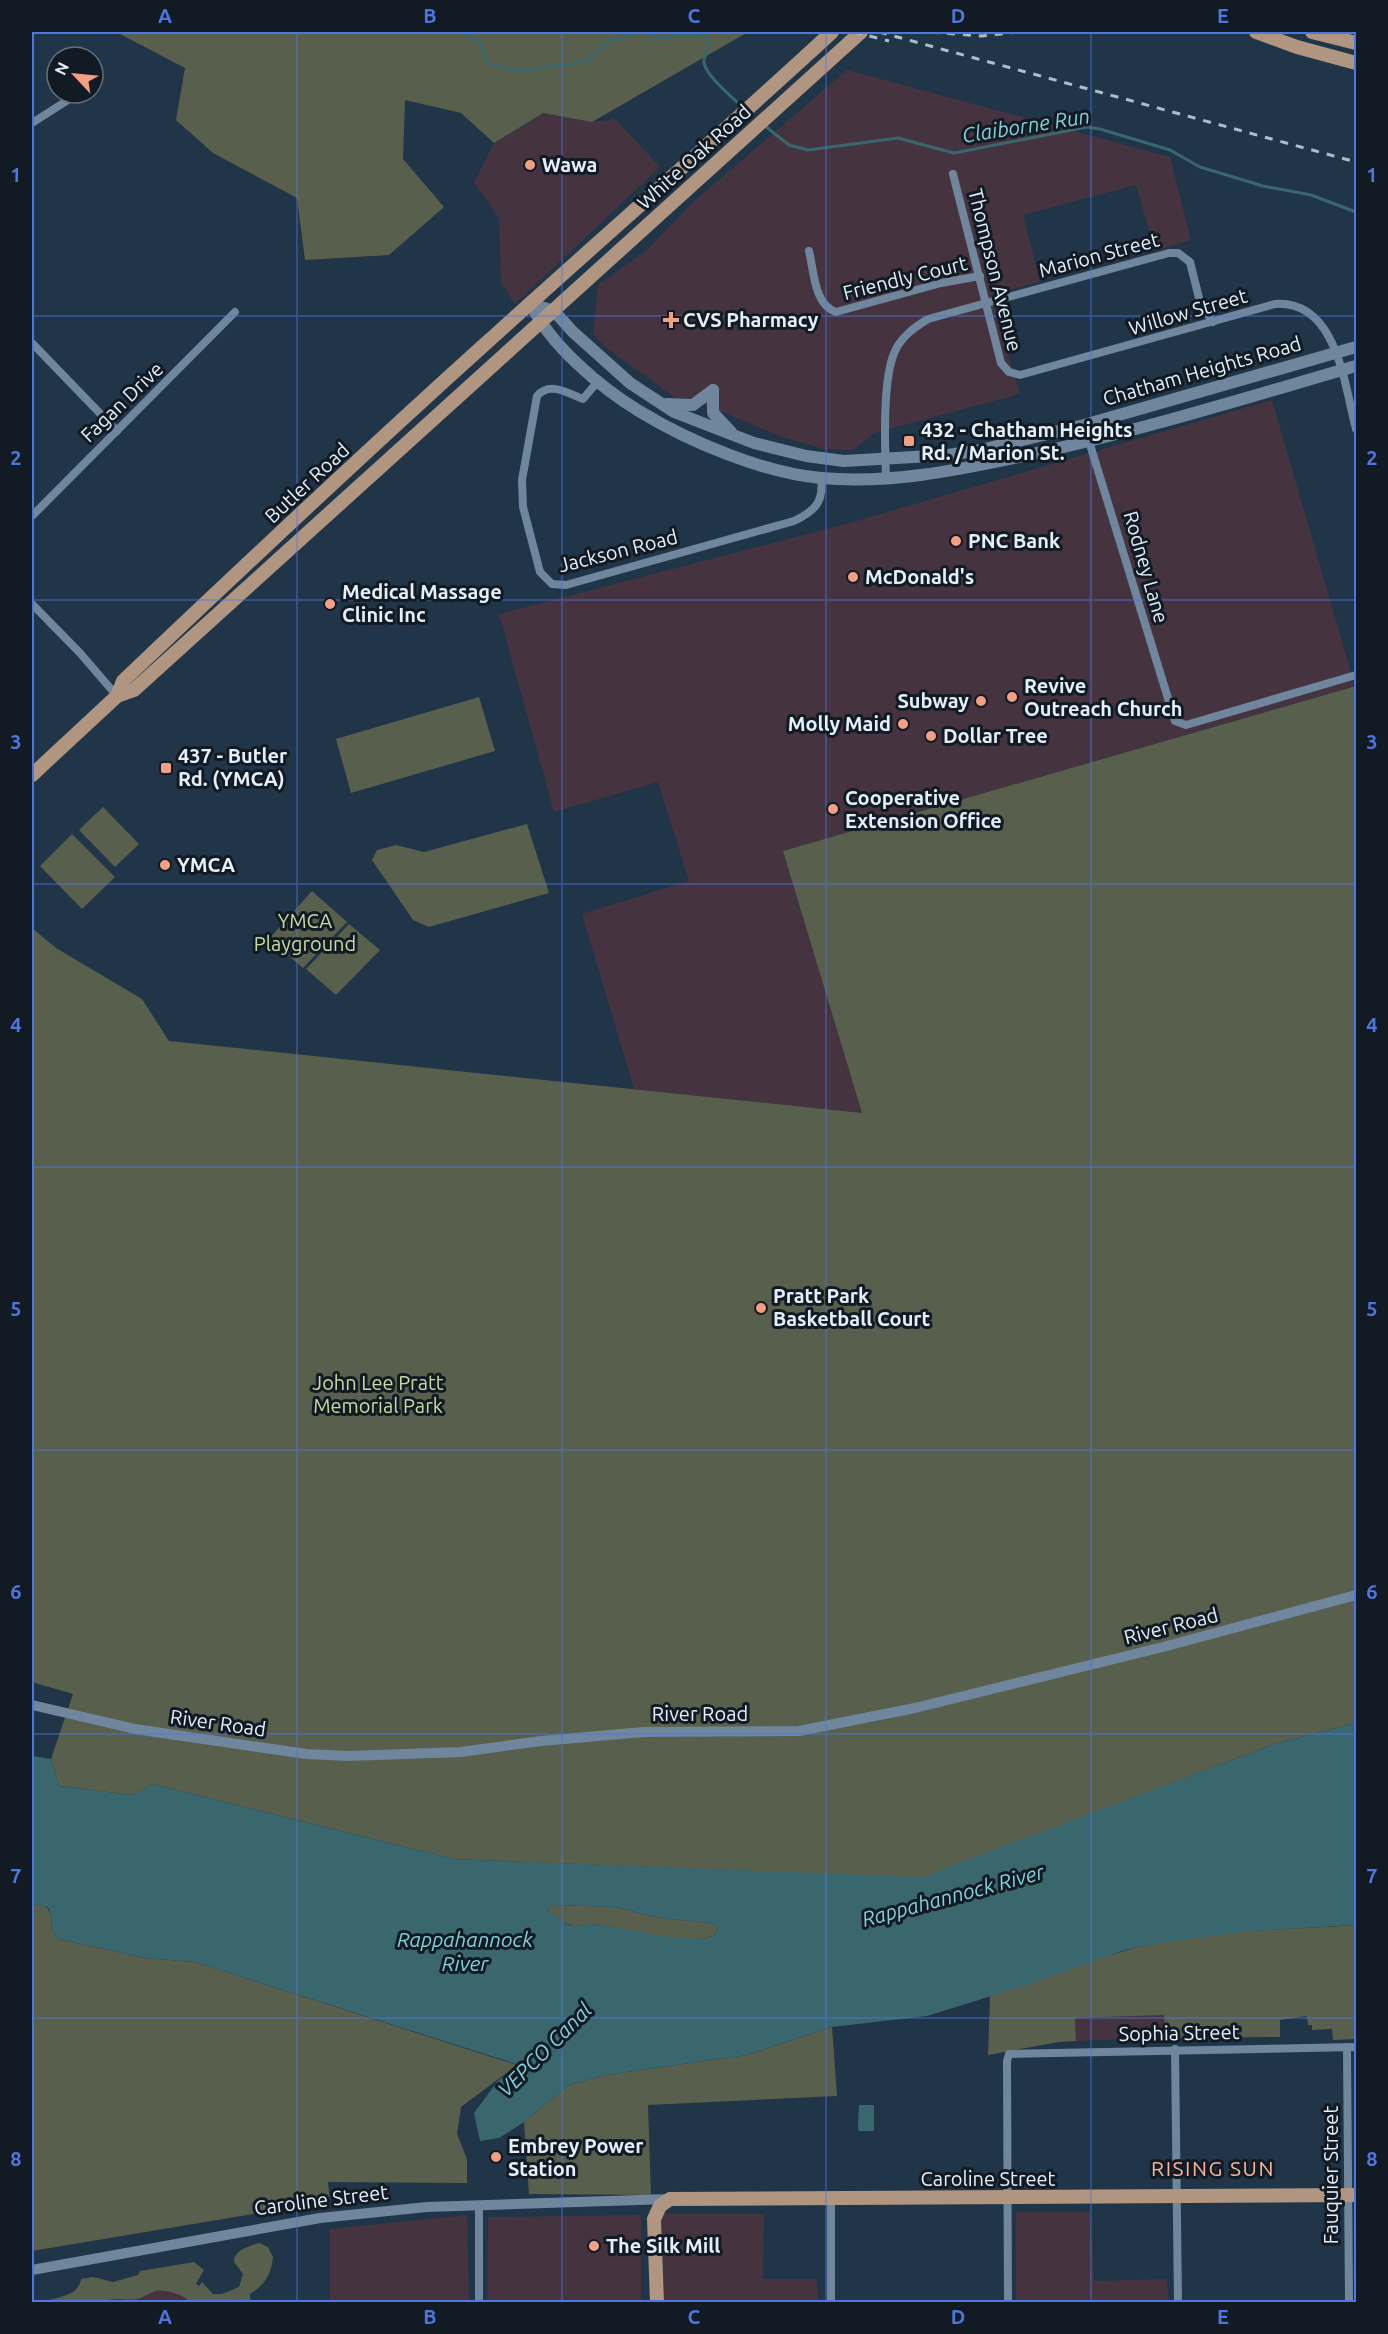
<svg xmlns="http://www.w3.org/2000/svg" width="1388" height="2334" viewBox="0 0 1388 2334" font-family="Ubuntu,sans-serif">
  <rect width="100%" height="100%" fill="#203548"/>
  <g fill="#453440">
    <polygon points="847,70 1170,157 1191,240 1155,251 1136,185 1023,215 1040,282 991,294 1020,394 874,433 854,450 824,449 782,437 689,398 677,399 608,349 593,335 598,285 648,249 691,204"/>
    <polygon points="543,113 592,122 615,119 660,167 515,304 501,282 499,218 474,182 494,143"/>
    <polygon points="1272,400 1355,686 783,851 862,1113 634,1089 582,914 689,881 658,782 554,812 499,614 850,523"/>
    <polygon points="1164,2015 1165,2038 1076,2041 1075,2018"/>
    <polygon points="1016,2212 1090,2212 1094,2281 1167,2279 1169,2302 1016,2302"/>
    <polygon points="661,2214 764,2214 763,2279 816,2279 819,2302 664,2302"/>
    <polygon points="467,2215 469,2302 330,2302 330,2229"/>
    <polygon points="641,2215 641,2302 487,2302 488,2217"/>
    <polygon points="185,2270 194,2302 77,2302"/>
  </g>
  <g fill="#585f4c">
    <polygon points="116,32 748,32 592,122 543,113 494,143 461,113 405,100 403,159 444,207 389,255 305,260 297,198 213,153 176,120 185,68"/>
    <polygon points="1356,686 1356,1723 1274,1744 922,1878 454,1859 153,1784 132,1795 59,1786 51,1759 73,1694 32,1682 32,928 56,948 142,999 169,1041 862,1113 783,851"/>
    <polygon points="479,697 495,751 351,793 336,739"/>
    <polygon points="103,807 139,844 115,867 79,830"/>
    <polygon points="527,824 549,893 429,927 413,920 372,860 377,850 396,845 424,852"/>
    <polygon points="72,834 115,877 82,909 40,866"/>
    <polygon points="312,891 347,922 303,968 269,939"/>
    <polygon points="349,924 380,950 336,995 306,969"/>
    <polygon points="32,1904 47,1907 52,1918 51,1929 58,1939 145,1958 195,1962 517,2065 461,2107 457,2134 467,2159 467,2183 328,2182 330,2201 32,2251"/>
    <path d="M557 1905 615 1907 660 1918 710 1923 718 1927 715 1935C685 1948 626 1928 593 1924 586 1924 577 1928 570 1925 563 1923 554 1914 547 1910L549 1906Z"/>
    <path d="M1356 1925V2039L1333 2040 1332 2029 1312 2030V2025H1308L1307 2016 1280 2020V2037L1165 2038 1164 2015 1075 2018 1076 2041 1059 2042 988 2055 990 1996C1045 1979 1099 1955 1156 1943 1221 1929 1290 1930 1356 1925Z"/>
    <polygon points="832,2027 837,2096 648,2105 651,2195 529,2194 524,2122 569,2085 606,2075 747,2055"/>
    <path d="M259 2243 268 2247 273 2257C272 2273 264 2286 250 2294V2299L257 2302H191C182 2295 168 2289 155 2291 149 2293 143 2298 137 2299 124 2301 116 2296 104 2302H43C57 2297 79 2296 81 2279L93 2277 113 2282 138 2275 140 2271 194 2262 204 2270 196 2284 199 2286 202 2282 213 2294H222L239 2287 243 2274 234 2262C234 2250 248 2247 259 2243Z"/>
  </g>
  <g fill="#3a676d" fill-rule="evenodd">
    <path d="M1356 1723V1925L1253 1931 1158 1943 1122 1951 1030 1984 927 2016 832 2027 747 2055 606 2075 569 2085 524 2122 499 2138 480 2141 474 2113 497 2082 516 2064 195 1962 145 1958 58 1939 51 1929 52 1918 48 1907 32 1904V1756L51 1759 59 1786 132 1795 153 1784 454 1859 922 1877 1274 1744ZM557 1905 615 1907 660 1918 710 1923 718 1927 715 1935C690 1947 622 1926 592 1924 585 1924 576 1928 569 1925 563 1923 555 1914 547 1910L549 1906Z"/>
    <polygon points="859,2105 874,2105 874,2131 859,2131 858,2128"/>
  </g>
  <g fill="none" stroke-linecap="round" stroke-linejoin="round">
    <g stroke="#3a676d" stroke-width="3">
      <path d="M461 32 479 41 488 64 521 71 586 62 608 41 641 32 661 38 685 34 708 37C711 48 706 50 704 60 702 73 735 100 744 108"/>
      <polyline points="765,126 789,145 808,150 898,138 954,153 1087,127 1100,129 1170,150 1200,167 1263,186 1311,195 1356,212"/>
    </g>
    <g stroke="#6f869d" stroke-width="8">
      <polyline points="32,123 79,93"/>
      <path d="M953 174 1001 363 1009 372 1020 375 1275 304C1337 300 1344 384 1356 429"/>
      <path d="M809 251C814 271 814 305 836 312L941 283 980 276"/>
      <polyline points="32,343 117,431"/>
      <path d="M599 380 583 399C567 393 550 381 537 396L522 480 523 507 540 572 552 584 566 585 794 521C815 511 824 502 821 478"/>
      <polyline points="1084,425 1175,721 1186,725 1356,675"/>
      <path d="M886 480C885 447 882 379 895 351 902 336 915 327 928 319L1169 253H1178L1190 262 1200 302 1213 322"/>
      <polyline points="32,516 235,312"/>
      <polyline points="32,604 80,653 117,696"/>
      <polyline points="1347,2047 1349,2302"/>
      <polyline points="1175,2049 1178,2302"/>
      <polyline points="831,2200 831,2302"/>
      <polyline points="479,2206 479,2302"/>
      <polyline points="1008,2302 1007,2061 1009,2054 1356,2047"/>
    </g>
    <g stroke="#6f869d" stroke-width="10">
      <polyline points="32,1705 135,1729 306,1754 349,1756 461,1752 541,1741 644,1732 799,1731 915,1708 1163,1647 1356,1595"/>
      <polyline points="32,2270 320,2218 427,2207 670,2199"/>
    </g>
    <g stroke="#6f869d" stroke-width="12">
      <path d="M531 304C549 344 601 388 639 411 688 441 763 473 821 478 889 484 953 471 1019 457 1133 433 1245 398 1356 366"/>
      <polyline points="531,304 554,311 573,332 630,383 674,412 754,443 806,456 844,461 948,455 981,450 1084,425 1356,347"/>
      <polyline points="713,390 713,413 731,432"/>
      <polyline points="666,404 693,405 713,390"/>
    </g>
    <g stroke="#b09680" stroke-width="14">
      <polyline points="1256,32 1297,47 1356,63"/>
      <polyline points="1312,32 1356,43"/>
      <path d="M117 696 123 681C242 568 362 455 484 345 600 240 717 138 832 32"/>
      <polyline points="32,775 117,696 134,690 861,32"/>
      <polyline points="657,2302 654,2219 660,2206 670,2199 1356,2195"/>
    </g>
    <g stroke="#aebdcb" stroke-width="3" stroke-dasharray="8 8" stroke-linecap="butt">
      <polyline points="854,32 889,41"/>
      <polyline points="879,32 1356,162"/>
      <polyline points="931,32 981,36 1019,32"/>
    </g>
  </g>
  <path fill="none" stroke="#4e76e1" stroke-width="1.5" stroke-opacity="0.55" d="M297 32V2302M562 32V2302M826 32V2302M1091 32V2302M32 316H1356M32 600H1356M32 884H1356M32 1167H1356M32 1450H1356M32 1734H1356M32 2018H1356"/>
  <g fill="#f39f83" stroke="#121b24" stroke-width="2">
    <circle cx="530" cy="165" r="6"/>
    <path d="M668 311h6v6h6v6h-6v6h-6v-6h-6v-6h6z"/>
    <rect x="903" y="435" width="12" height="12" rx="3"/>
    <circle cx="956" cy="541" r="6"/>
    <circle cx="853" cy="577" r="6"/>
    <circle cx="330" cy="604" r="6"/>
    <circle cx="1012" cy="697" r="6"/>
    <circle cx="981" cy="701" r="6"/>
    <circle cx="903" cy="724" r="6"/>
    <circle cx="931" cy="736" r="6"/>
    <rect x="160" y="762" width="12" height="12" rx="3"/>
    <circle cx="833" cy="809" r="6"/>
    <circle cx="165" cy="865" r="6"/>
    <circle cx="761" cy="1308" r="6"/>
    <circle cx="496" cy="2157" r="6"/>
    <circle cx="594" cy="2246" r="6"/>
  </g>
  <g text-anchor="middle" stroke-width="6" stroke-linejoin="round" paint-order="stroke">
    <g font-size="20" fill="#e3f0fc" stroke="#121b24">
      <text transform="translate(694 157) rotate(-42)" y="7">White Oak Road</text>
      <text transform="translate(1099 255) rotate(-15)" y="7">Marion Street</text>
      <text transform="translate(995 270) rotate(76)" y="7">Thompson Avenue</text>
      <text transform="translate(905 278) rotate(-14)" y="7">Friendly Court</text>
      <text transform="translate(1188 312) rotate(-16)" y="7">Willow Street</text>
      <text transform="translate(1202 371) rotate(-16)" y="7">Chatham Heights Road</text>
      <text transform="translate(122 402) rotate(-44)" y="7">Fagan Drive</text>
      <text transform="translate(307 483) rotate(-43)" y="7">Butler Road</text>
      <text transform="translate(618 551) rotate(-14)" y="7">Jackson Road</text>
      <text transform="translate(1146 567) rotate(74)" y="7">Rodney Lane</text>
      <text transform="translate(1171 1626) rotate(-14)" y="7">River Road</text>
      <text x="700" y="1721">River Road</text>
      <text transform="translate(218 1723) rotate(8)" y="7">River Road</text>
      <text transform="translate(1179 2033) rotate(-1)" y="7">Sophia Street</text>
      <text transform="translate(1331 2175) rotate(-90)" y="7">Fauquier Street</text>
      <text x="988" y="2186">Caroline Street</text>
      <text transform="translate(321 2200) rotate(-7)" y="7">Caroline Street</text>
    </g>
    <g font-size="20" font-weight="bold" fill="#e3f0fc" stroke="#121b24" text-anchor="start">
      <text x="542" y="172">Wawa</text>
      <text x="683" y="327">CVS Pharmacy</text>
      <text x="921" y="437">432 - Chatham Heights<tspan x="921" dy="23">Rd. / Marion St.</tspan></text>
      <text x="968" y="548">PNC Bank</text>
      <text x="865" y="584">McDonald's</text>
      <text x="342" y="599">Medical Massage<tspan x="342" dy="23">Clinic Inc</tspan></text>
      <text x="1024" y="693">Revive<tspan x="1024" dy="23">Outreach Church</tspan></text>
      <text x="969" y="708" text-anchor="end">Subway</text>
      <text x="891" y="731" text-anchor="end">Molly Maid</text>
      <text x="943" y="743">Dollar Tree</text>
      <text x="178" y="763">437 - Butler<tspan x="178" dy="23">Rd. (YMCA)</tspan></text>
      <text x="845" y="805">Cooperative<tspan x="845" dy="23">Extension Office</tspan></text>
      <text x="177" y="872">YMCA</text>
      <text x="773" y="1303">Pratt Park<tspan x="773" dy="23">Basketball Court</tspan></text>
      <text x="508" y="2153">Embrey Power<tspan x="508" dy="23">Station</tspan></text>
      <text x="606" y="2253">The Silk Mill</text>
    </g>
    <g font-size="20" fill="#c7dca2" stroke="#121b24">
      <text x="305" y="928">YMCA<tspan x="305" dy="23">Playground</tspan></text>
      <text x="378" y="1390">John Lee Pratt<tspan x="378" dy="23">Memorial Park</tspan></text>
    </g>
    <g font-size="21" font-style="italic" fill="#81d1dc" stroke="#121b24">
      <text transform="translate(1026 126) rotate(-9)" y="7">Claiborne Run</text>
      <text transform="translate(953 1896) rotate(-15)" y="7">Rappahannock River</text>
      <text x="465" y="1947">Rappahannock<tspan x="465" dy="24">River</tspan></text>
      <text transform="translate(545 2050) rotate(-45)" y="7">VEPCO Canal</text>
    </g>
    <g font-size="21" letter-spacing="1.5" fill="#f5b6a1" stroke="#121b24">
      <text x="1213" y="2176">RISING SUN</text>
    </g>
  </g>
  <rect width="1388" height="2334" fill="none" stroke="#121b24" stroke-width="66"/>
  <g transform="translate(75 75) rotate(296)"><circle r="28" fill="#121b24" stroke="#66707a" stroke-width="1.5"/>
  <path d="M0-4.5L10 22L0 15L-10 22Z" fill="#f39f83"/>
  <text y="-9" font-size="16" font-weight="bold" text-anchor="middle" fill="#e3f0fc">N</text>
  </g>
  <rect x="33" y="33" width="1322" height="2268" fill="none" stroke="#4e76e1" stroke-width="2"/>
  <g font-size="20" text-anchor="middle" font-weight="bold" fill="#4e76e1">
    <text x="165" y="23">A</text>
    <text x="430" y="23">B</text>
    <text x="694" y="23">C</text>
    <text x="958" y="23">D</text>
    <text x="1223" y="23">E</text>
    <text x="16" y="182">1</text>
    <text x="1372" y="182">1</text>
    <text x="16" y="465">2</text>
    <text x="1372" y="465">2</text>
    <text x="16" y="749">3</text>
    <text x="1372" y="749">3</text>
    <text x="16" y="1032">4</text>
    <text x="1372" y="1032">4</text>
    <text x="16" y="1316">5</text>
    <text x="1372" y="1316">5</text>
    <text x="16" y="1599">6</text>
    <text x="1372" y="1599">6</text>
    <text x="16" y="1883">7</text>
    <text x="1372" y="1883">7</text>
    <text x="16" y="2166">8</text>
    <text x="1372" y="2166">8</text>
    <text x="165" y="2324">A</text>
    <text x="430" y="2324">B</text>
    <text x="694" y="2324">C</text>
    <text x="958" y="2324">D</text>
    <text x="1223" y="2324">E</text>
  </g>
</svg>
